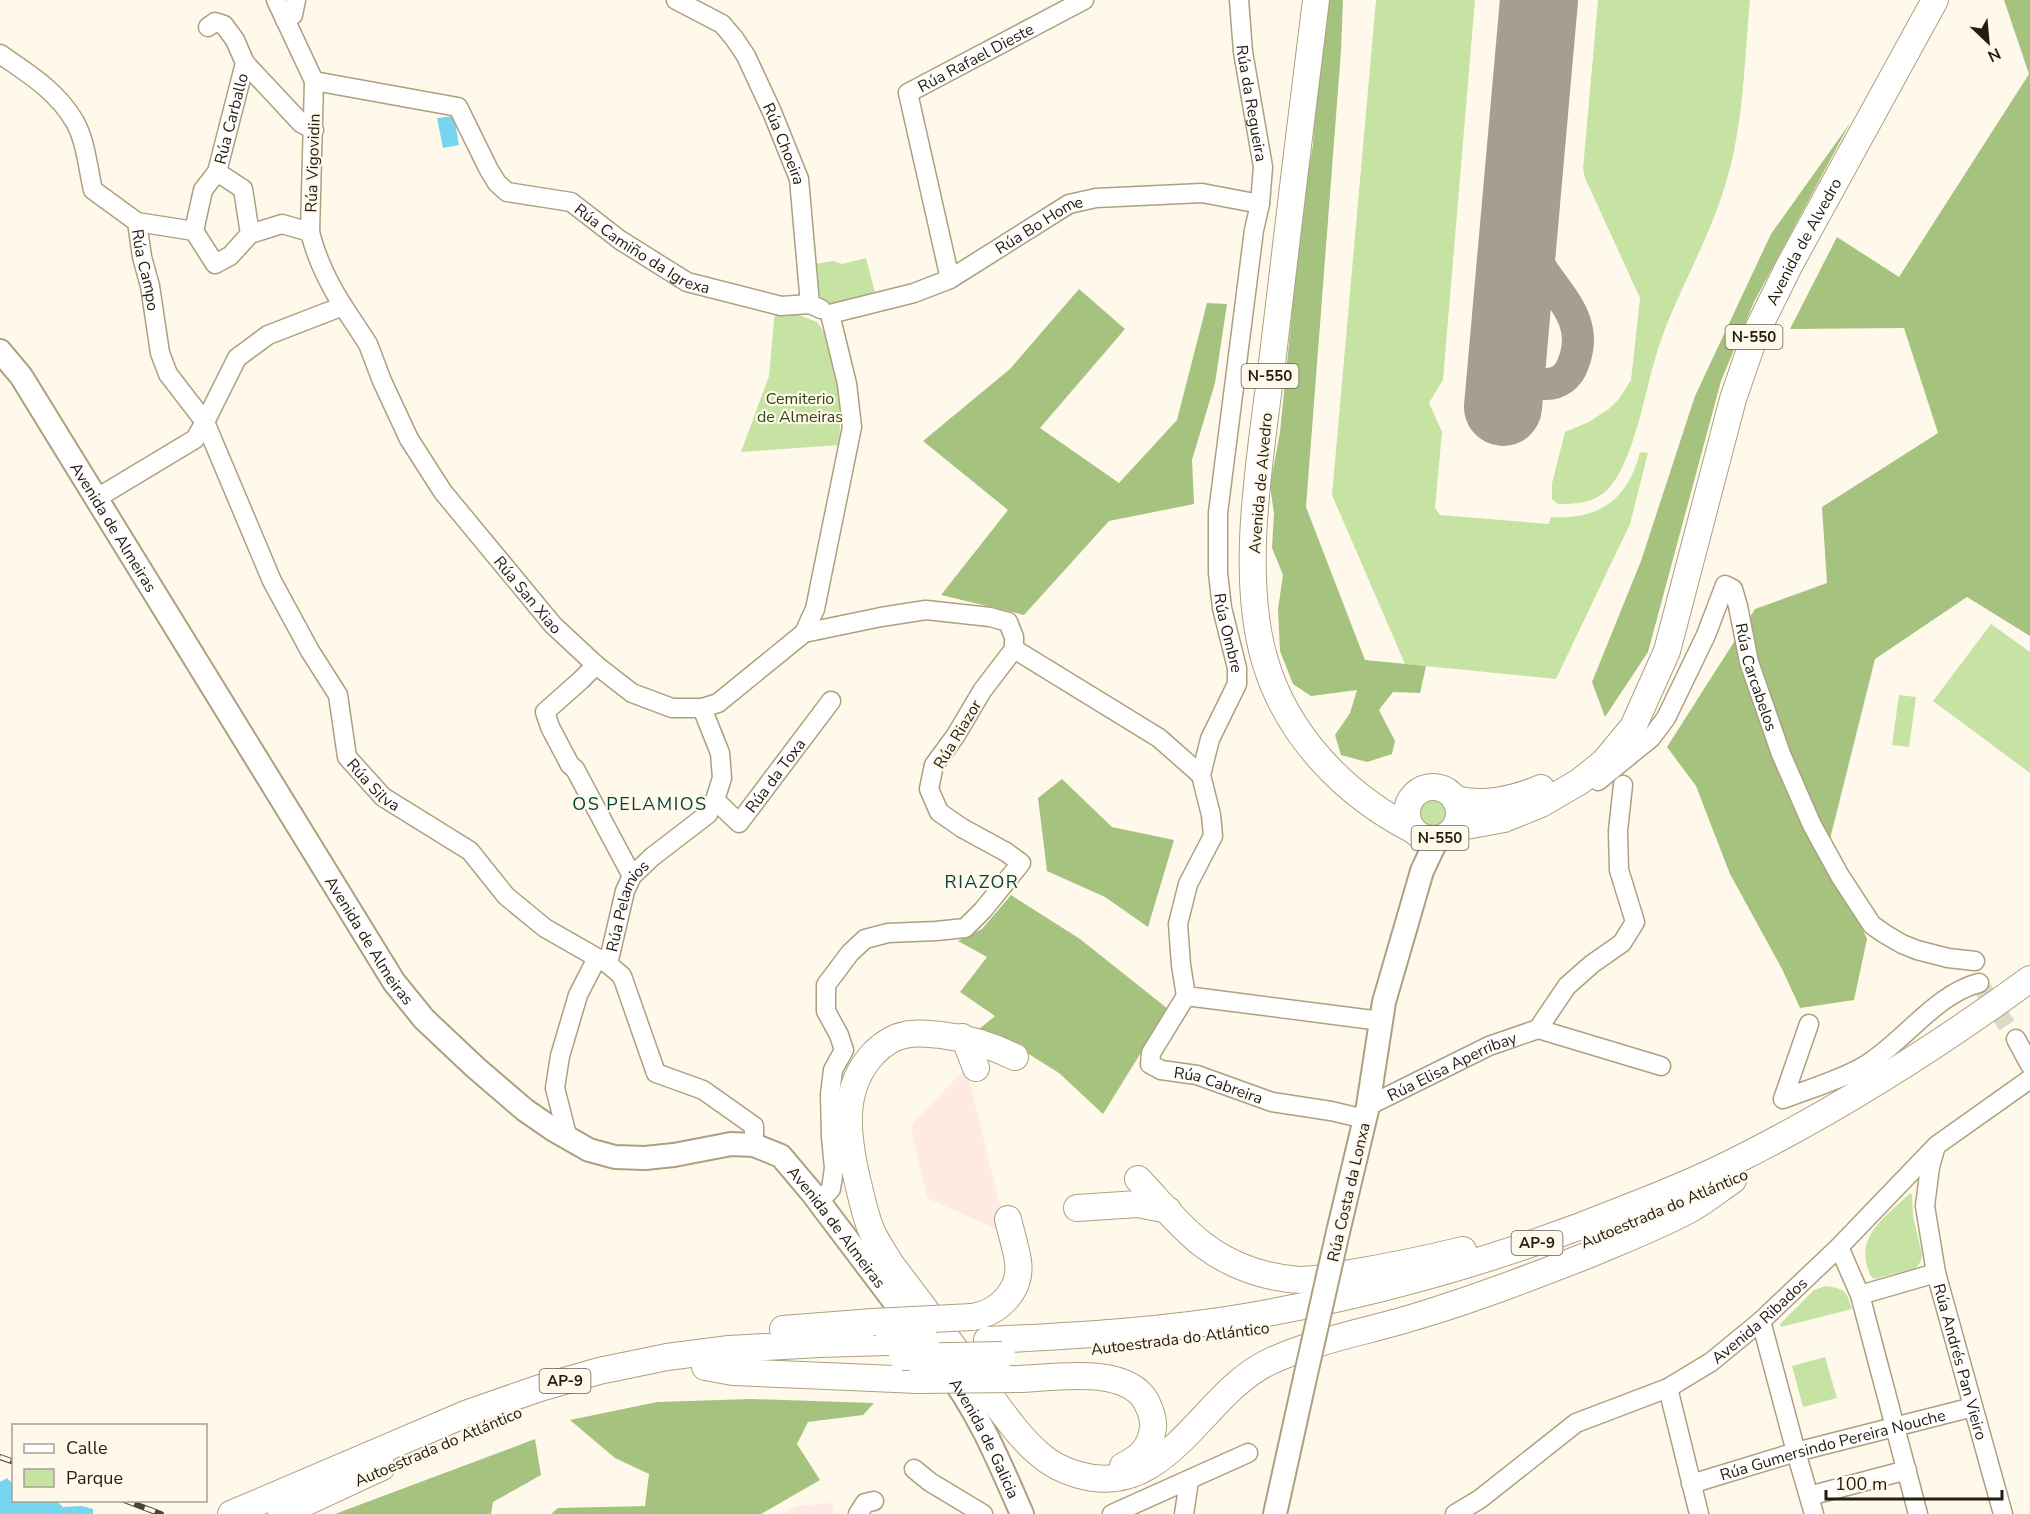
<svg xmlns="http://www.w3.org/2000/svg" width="2030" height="1514" viewBox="0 0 2030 1514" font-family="'Nunito Sans',sans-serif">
  <rect width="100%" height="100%" fill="#fff9eb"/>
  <g fill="#ffeae3">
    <polygon points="966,1068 1008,1237 999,1230 929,1199 926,1192 911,1129 913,1123"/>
    <polygon points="832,1503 834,1514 784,1514 796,1506"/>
  </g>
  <g fill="#c7e3a4">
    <path d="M1376 0H1475L1443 380 1429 403 1442 432 1435 508 1440 515 1549 524 1551 517C1600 520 1628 499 1640 452L1648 453 1630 524 1556 679 1405 664 1332 495Z"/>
    <path d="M1598 0H1750C1744 63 1744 128 1724 189 1707 244 1676 294 1658 349 1646 386 1634 463 1608 489 1595 503 1576 504 1558 504L1552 499V483L1565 432 1589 422 1610 408 1619 399 1631 380 1640 298 1585 178 1583 169Z"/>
    <polygon points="866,258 876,296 833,306 821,302 814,264 834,261 842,264"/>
    <path d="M775 309 786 310 817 322C841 353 842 407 839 445L741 452 769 376Z"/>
    <polygon points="1991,624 2030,652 2030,773 1933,701"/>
    <polygon points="1899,695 1916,697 1909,747 1892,745"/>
    <circle cx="1432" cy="814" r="18"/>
    <path d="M1909 1194H1912L1913 1216 1922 1254 1921 1261 1916 1268 1874 1279C1868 1274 1868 1269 1866 1262 1860 1232 1890 1213 1909 1194Z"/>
    <path d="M1826 1286C1846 1289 1846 1291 1852 1309L1781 1327 1780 1324 1814 1290Z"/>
    <polygon points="1825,1357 1837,1398 1803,1407 1792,1366"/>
  </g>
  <g fill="#a5c37f">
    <polygon points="1327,0 1343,0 1341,51 1306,507 1365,660 1426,666 1420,693 1393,692 1379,710 1395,741 1392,754 1367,762 1341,755 1335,735 1350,713 1357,690 1311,696 1293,684 1280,651 1278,609 1283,575 1272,548 1274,513 1270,486 1280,432 1291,323 1296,236 1313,145 1318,57"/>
    <polygon points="2004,0 2030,0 2030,636 1967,597 1875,659 1827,851 1867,939 1854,1000 1800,1008 1782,969 1730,874 1696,786 1667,747 1755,609 1827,583 1822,507 1938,433 1904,328 1790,329 1837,237 1899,277 2029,74"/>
    <polygon points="1850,123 1754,302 1721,381 1648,652 1605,717 1592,682 1641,561 1695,396 1771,234"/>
    <polygon points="1079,289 1125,329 1040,428 1119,483 1177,420 1207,303 1227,304 1215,383 1192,460 1194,504 1109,521 1024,615 941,595 1008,510 923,441 1010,369"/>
    <polygon points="1062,779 1112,827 1174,840 1148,927 1105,897 1047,871 1038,798"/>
    <polygon points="1011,895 1080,939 1168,1009 1103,1114 1059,1073 1016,1046 973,1034 995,1016 960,992 987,957 958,941 982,929"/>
    <polygon points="751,1399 874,1403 863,1415 808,1422 797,1444 820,1480 761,1514 551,1514 558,1508 645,1506 649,1474 615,1458 570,1420 657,1402"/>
    <polygon points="535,1439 541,1475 493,1502 491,1514 335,1514"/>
  </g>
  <g fill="#77d5ef">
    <polygon points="454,116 459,145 443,148 437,118"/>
    <polygon points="7,1478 13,1484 14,1500 57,1501 63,1507 82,1506 93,1509 93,1514 0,1514 0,1482"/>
  </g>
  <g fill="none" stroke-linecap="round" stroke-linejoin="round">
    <path stroke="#a59f92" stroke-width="32" d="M1506 375C1516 382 1533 384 1546 384 1559 384 1569 376 1573 364 1592 317 1552 292 1534 256 1526 238 1522 222 1521 202"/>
    <polyline stroke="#a59f92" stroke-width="78" points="1503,407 1539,0"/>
    <polyline stroke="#ded8ca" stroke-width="18" stroke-dasharray="18 9" stroke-linecap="butt" points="1982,988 2016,1039"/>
    <g stroke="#aea07f" stroke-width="21">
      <g id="minor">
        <path d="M276 0 314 81 310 232C316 257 329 284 343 306"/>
        <path id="s1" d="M676 0 722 24 734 38 746 56 772 112 799 179 810 304 821 309"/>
        <path id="s2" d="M1239 0 1243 52 1263 167 1260 204 1254 230 1218 513V573L1222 608 1237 668V684L1210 739 1201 775 1211 815 1213 836 1188 884 1178 924 1181 965 1186 996 1381 1021"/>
        <polyline points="285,20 293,15 296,0"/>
        <path id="s3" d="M0 54C29 74 57 91 75 122 86 142 88 169 93 190L137 222 142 257 150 286 160 353 168 374 205 422 272 581 310 651 338 695 347 757 383 797 470 851 506 896 545 928 608 964 622 976 656 1073 703 1090 754 1126V1145"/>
        <polyline points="245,63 301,123 314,130"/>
        <path id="s4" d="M314 81 458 107 489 170 497 183 507 192 571 202 620 240 687 282 781 306 810 304"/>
        <polyline points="217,172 243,189 250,234"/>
        <polyline points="137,222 194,231 215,264 230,256 250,234 282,224 310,232"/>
        <path id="s5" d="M194 231 203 190 217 172 245 63 235 40 224 25 215 22 208 27"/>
        <path id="s6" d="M950 279 908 93 1084 0"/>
        <path id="s7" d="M830 314 914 293 950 279 1069 204 1096 198 1202 193 1260 204"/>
        <path id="s8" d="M97 498 195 439 205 422 237 358 268 335 343 306 368 344 382 381 409 439 443 492 553 625 596 665 632 693 672 708H702L718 703 804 633 815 609 852 427 847 384 830 314"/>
        <polyline points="804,633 881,617 926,610 990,617 1008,622 1014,637 1014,649 982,691 956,735 934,765 929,789 939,812 962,828 1006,852 1021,863 983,910 965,928 936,931 888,933 865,939 850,953 826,985 826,1011 839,1035 844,1050 833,1070 830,1094 831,1137 834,1168 831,1189 819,1202"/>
        <polyline points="1014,649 1159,738 1201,775"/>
        <polyline points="596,665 581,680 545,712 550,727 570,765 575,769 632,876"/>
        <path id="s9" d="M1598 781 1651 738 1666 718 1706 635 1725 585 1733 589 1738 606 1749 662 1781 754 1812 825 1840 876 1872 925 1885 934 1902 944 1917 950 1948 958 1975 961"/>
        <path id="s10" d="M715 800 739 823 831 701"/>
        <path id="s11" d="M608 964 625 891 632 876 652 857 708 814 715 800 722 778 720 753 702 708"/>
        <path id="s12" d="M1186 996 1151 1053 1150 1064 1161 1070 1197 1075 1272 1102 1331 1111 1365 1119"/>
        <path d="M1809 1024 1783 1099C1806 1090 1843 1079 1864 1066 1903 1043 1935 994 1979 983"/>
        <polyline points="1538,1029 1661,1066"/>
        <polyline points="2016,1039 2030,1065"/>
        <path id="s13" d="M1368 1106 1489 1046 1538 1029 1567 986 1592 964 1622 943 1635 922 1619 870 1618 831 1623 785"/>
        <polyline points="568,1139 555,1088 560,1056 578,995 597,958"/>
        <path id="s14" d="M1935 1149 1930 1167 1925 1206 1936 1273 2003 1514"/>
        <polyline points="1839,1247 1860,1295 1918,1514"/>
        <polyline points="1860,1295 1936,1273"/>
        <polyline points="1761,1321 1796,1452 1814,1514"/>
        <polyline points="1668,1388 1699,1514"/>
        <polyline points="914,1469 930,1482 983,1514"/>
        <path id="s15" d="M1691 1484 1796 1452 1973 1407"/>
        <polyline points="1809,1496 1907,1470"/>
        <polyline points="858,1514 865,1503 874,1501"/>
        <polyline points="1112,1514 1248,1453"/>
        <polyline points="1184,1514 1189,1481"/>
        <path id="s16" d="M1455 1514 1480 1499 1576 1423 1668 1388 1711 1362 1761 1321 1839 1247 1937 1145 2030 1079"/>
      </g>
    </g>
    <g stroke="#aea07f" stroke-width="26">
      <g id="major">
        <path id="s17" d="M0 351 21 376 394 982 424 1019 476 1068 525 1110 554 1130 589 1150 615 1157 645 1158 674 1155 731 1144 754 1145 781 1156 813 1194 918 1333"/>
        <polyline points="1338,1232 1368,1106 1384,1002 1422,871 1437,839"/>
        <path id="s18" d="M945 1368C979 1412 1000 1464 1022 1514"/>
        <polyline points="1275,1514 1305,1378"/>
      </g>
    </g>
    <g stroke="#aea07f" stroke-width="28">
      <g id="highway">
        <path d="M1316 0C1301 118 1287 237 1273 355 1262 448 1238 571 1265 661 1287 736 1345 795 1413 830"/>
        <circle cx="1433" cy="813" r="26"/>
        <path d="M1454 798C1481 807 1515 799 1541 788"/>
        <path id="s19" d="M1455 828 1504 819 1541 804 1579 782 1604 762 1633 727 1667 651 1733 399 1755 335 1789 266 1935 0"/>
        <polyline points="962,1037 966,1042 976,1068"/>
        <path d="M1015 1057C991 1045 967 1038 941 1035 929 1034 916 1032 905 1035 893 1037 882 1045 874 1053 840 1089 847 1135 857 1179 861 1195 864 1211 870 1227 875 1240 883 1251 890 1263 920 1303 950 1342 980 1382 998 1406 1016 1434 1038 1453 1049 1463 1064 1471 1079 1475 1166 1500 1202 1395 1267 1363 1316 1339 1372 1331 1424 1314 1480 1297 1534 1276 1588 1255 1621 1241 1655 1228 1687 1211 1703 1203 1718 1190 1733 1180"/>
        <path d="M1138 1179C1159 1201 1179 1226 1202 1244 1230 1266 1266 1278 1300 1280 1317 1280 1334 1276 1350 1273 1388 1267 1426 1259 1463 1250"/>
        <polyline points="1077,1208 1138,1204 1168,1210"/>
        <path d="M972 1317C999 1313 1022 1290 1018 1261 1016 1247 1011 1233 1008 1219"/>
        <polyline points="783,1329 873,1322"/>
        <path d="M987 1340C1075 1336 1163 1331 1251 1316 1381 1293 1507 1257 1629 1207 1668 1192 1706 1176 1743 1157 1844 1106 1938 1046 2030 979"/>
        <polyline points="705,1367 733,1372 918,1380"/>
        <path d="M1018 1379C1054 1378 1125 1365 1146 1401 1150 1409 1154 1419 1153 1428 1150 1448 1141 1457 1123 1466"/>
        <polyline points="231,1514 468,1413 540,1388 599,1371 667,1357 729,1349 819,1344 887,1342"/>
        <polyline points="281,1514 382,1467"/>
      </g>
    </g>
    <use href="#minor" stroke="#fff" stroke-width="18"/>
    <use href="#major" stroke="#fff" stroke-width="22"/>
    <use href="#highway" stroke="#fff" stroke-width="26"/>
    <g stroke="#4b4539" stroke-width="6">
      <g id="rail">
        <polyline points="0,1457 14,1462"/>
        <polyline points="124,1500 161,1514"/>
      </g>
    </g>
    <use href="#rail" stroke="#fff9eb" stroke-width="4" stroke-dasharray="11" stroke-linecap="butt"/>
    <g stroke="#aea07f" stroke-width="26" stroke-linecap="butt">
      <polyline id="major-bridge" points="1305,1378 1338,1232"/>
    </g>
    <g stroke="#aea07f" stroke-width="28" stroke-linecap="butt">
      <g id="highway-bridge">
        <polyline points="873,1322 972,1317"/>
        <polyline points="887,1342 926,1341"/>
        <polyline points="902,1357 1002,1355"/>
        <polyline points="918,1380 1018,1379"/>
      </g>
    </g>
    <use href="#major-bridge" stroke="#fff" stroke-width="22"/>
    <use href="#highway-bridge" stroke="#fff" stroke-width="26"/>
  </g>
  <g text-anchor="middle" stroke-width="4.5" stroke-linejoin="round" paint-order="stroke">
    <g fill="#fff9eb" stroke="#655f52" stroke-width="1.5">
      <rect x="1725.5" y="325" width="57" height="24" rx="4.5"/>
      <rect x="1241.5" y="364" width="57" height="24" rx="4.5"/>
      <rect x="1411.5" y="826" width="57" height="24" rx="4.5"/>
      <rect x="1511.5" y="1231" width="51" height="24" rx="4.5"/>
      <rect x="539.5" y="1369" width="51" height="24" rx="4.5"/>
    </g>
    <g font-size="15" font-weight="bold" fill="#231d11">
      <text x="1754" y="342">N-550</text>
      <text x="1270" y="381">N-550</text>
      <text x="1440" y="843">N-550</text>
      <text x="1537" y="1248">AP-9</text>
      <text x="565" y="1386">AP-9</text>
    </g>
    <g font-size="16" fill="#231d11" stroke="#fff9eb">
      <text dy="6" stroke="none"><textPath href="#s6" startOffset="267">Rúa Rafael Dieste</textPath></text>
      <text dy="6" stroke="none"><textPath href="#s2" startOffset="104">Rúa da Regueira</textPath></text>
      <text dy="6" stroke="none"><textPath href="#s5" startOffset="120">Rúa Carballo</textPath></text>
      <text dy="6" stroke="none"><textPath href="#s1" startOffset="188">Rúa Choeira</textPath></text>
      <text transform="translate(312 163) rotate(-88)" y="6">Rúa Vigovidin</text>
      <text dy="6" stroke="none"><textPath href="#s7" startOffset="230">Rúa Bo Home</textPath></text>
      <text dy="6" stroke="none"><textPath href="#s19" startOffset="728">Avenida de Alvedro</textPath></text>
      <text dy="6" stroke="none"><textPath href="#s4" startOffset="396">Rúa Camiño da Igrexa</textPath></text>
      <text dy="6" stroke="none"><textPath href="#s3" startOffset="276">Rúa Campo</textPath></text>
      <text transform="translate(1260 483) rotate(-85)" y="6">Avenida de Alvedro</text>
      <text dy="6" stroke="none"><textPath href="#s17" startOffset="210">Avenida de Almeiras</textPath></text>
      <text dy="6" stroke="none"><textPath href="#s8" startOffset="670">Rúa San Xiao</textPath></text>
      <text dy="6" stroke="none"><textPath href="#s2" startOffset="639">Rúa Ombre</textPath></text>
      <text dy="6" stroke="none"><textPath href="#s9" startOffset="339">Rúa Carcabelos</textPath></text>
      <text transform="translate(957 734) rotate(-59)" y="6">Rúa Riazor</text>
      <text dy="6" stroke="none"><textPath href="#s10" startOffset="93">Rúa da Toxa</textPath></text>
      <text dy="6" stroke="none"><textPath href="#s3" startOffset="849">Rúa Silva</textPath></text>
      <text dy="6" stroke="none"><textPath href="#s11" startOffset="62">Rúa Pelamios</textPath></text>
      <text dy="6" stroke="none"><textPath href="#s17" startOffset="696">Avenida de Almeiras</textPath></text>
      <text dy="6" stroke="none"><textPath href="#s13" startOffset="93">Rúa Elisa Aperribay</textPath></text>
      <text dy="6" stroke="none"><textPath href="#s12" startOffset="150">Rúa Cabreira</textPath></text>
      <text transform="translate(1348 1192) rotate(-77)" y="6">Rúa Costa da Lonxa</text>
      <text transform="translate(1664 1208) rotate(-23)" y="6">Autoestrada do Atlántico</text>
      <text dy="6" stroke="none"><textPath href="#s17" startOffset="1290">Avenida de Almeiras</textPath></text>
      <text dy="6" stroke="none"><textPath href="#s16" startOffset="364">Avenida Ribados</textPath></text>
      <text transform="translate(1180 1338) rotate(-7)" y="6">Autoestrada do Atlántico</text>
      <text dy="6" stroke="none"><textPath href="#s14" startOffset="218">Rúa Andrés Pan Vieiro</textPath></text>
      <text dy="6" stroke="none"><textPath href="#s18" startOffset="81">Avenida de Galicia</textPath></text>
      <text dy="6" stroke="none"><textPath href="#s15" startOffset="147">Rúa Gumersindo Pereira Nouche</textPath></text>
      <text transform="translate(438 1446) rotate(-23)" y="6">Autoestrada do Atlántico</text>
    </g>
    <g font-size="16" fill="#314414" stroke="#fff9eb">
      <text x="800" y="404">Cemiterio<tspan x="800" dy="18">de Almeiras</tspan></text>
    </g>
    <g font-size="18" letter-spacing="1.5" fill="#04443d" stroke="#fff9eb">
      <text x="640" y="810">OS PELAMIOS</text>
      <text x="982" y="888">RIAZOR</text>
    </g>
  </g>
  <rect x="12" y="1424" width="195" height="78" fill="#fff9eb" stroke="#a7a194" stroke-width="1.5"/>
  <rect x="24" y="1444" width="30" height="9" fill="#ffffff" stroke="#a7a194" stroke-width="1.5"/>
  <text x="66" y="1454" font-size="18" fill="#231d11">Calle</text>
  <rect x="24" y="1469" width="30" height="18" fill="#c7e3a4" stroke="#a7a194" stroke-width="1.5"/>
  <text x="66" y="1484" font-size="18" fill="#231d11">Parque</text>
  <g transform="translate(1988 42) rotate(154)" stroke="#fff9eb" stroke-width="4.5" paint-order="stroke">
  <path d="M0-4.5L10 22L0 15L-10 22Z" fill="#231d11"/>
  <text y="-9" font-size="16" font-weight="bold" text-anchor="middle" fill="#231d11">N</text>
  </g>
  <path d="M1826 1490v9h176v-9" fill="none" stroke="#231d11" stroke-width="3"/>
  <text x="1835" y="1490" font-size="18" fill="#231d11" stroke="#fff9eb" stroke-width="4.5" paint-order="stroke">100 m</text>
</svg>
